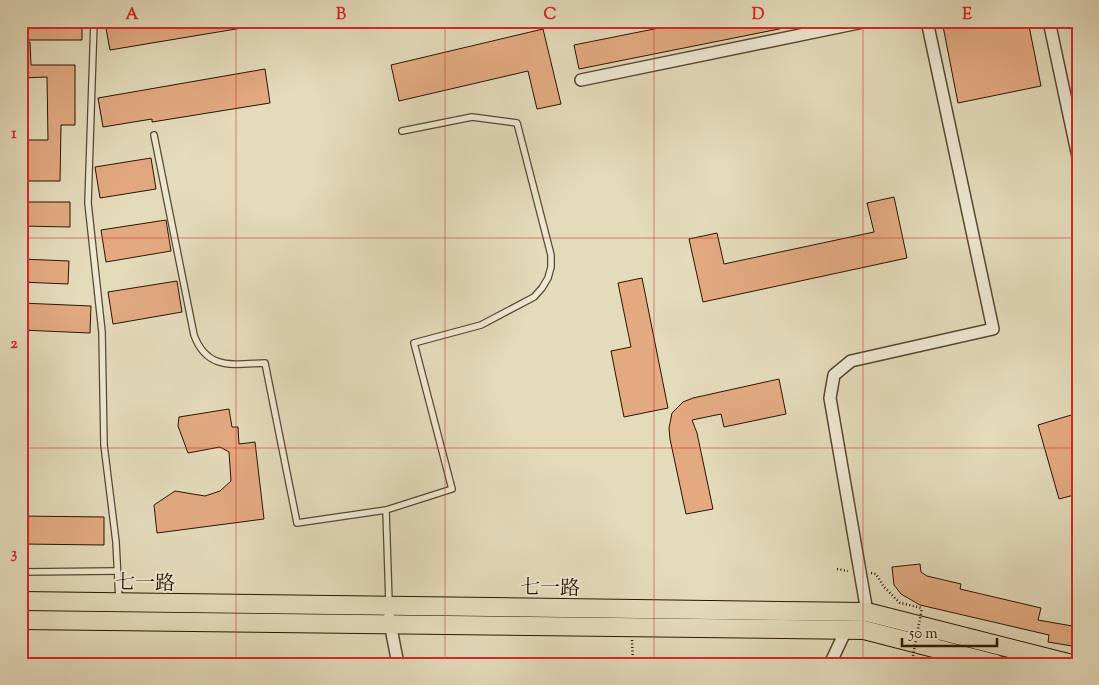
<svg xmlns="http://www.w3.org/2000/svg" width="1099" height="685" viewBox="0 0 1099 685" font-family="'Sorts Mill Goudy','Noto Serif SC',serif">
  <rect width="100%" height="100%" fill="#e4dbbb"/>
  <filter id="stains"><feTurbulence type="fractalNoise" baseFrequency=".004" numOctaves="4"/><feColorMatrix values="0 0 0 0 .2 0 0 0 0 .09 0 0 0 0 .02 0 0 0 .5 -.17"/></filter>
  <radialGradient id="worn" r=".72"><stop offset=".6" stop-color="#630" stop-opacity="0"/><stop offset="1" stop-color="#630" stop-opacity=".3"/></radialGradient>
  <g fill="#e3aa82" stroke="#291401">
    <polygon points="41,21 82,21 82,40 21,40 21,28 41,27"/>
    <polygon points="115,21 247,21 248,27 110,50 105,23"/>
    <polygon points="694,21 793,21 794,26 579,69 574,45"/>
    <polygon points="942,21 1028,21 1041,86 958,103"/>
    <polygon points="543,29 561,104 537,109 528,71 399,101 391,65"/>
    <polygon points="30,42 31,65 75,65 75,125 61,125 60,181 24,181 24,140 48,140 47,77 21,78 21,43"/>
    <polygon points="265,69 270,103 152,122 152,119 103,127 98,98"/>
    <polygon points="151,158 156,189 100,198 95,167"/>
    <polygon points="894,197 907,258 703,302 689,239 717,233 724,264 874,232 867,203"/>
    <polygon points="21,202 70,202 70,227 21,226"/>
    <polygon points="166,220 171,251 106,262 101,230"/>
    <polygon points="21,259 69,261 68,284 21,282"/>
    <polygon points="642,278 668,408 624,417 611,351 631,347 618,283"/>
    <polygon points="177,281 182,312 113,324 108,292"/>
    <polygon points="21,303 91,306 90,333 21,330"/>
    <polygon points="779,379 786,414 724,427 721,414 692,420 697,433 713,509 686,514 670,439 669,428 672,413 683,402 693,398"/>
    <polygon points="229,409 232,427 238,427 239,444 255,442 264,519 157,533 154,505 175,491 205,496 220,491 231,481 229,452 220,447 188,453 178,426 179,417"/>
    <polygon points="1078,413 1078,494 1059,499 1038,425"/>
    <polygon points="21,516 104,517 104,545 21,544"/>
    <polygon points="920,564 921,572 927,576 961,584 960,589 1041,608 1038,620 1078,627 1078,647 1048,642 1049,635 920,605 901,594 894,585 892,567"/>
  </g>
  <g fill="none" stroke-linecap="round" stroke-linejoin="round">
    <g stroke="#584630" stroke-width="8">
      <g id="service">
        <polyline points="94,21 88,203 102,332 104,445 116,542 119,600"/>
        <path d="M154 135 194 335C207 371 234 364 265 363L297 523 386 510 389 603"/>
        <polyline points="386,510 452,489 414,343 481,325 534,297 542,288 548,278 551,267 551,255 517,123 472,117 402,131"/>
        <polyline points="21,572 117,571"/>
      </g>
    </g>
    <g stroke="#584630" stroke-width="14">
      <g id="minor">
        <polyline points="1049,21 1078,157"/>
        <polyline points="581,80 868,21"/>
        <polyline points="867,612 830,398 834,375 851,361 993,329 927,21"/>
        <polyline points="389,618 398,664"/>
        <polyline points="830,664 846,630"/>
      </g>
    </g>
    <g stroke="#291401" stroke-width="20">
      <g id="primary">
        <polyline points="21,601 867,612 1072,664"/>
        <polyline points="21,620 864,630 996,664"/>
      </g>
    </g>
    <g stroke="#291401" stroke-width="2.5" stroke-dasharray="1 2.5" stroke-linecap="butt">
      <polyline points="837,569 848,571"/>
      <polyline points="871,573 876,574 884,587 900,603 922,608"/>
      <polyline points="632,640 633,664"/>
    </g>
    <use href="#service" stroke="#ede8d3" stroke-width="5.5"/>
    <use href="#minor" stroke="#ede8d3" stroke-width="11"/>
    <use href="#primary" stroke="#e4dbbb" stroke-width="18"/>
    <polyline stroke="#291401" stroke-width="2.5" stroke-dasharray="1 2.5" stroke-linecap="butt" points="913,656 922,608"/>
  </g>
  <path fill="none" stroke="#d62828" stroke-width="1" stroke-opacity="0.55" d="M236 21V664M445 21V664M654 21V664M863 21V664M21 238H1078M21 448H1078"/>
  <g text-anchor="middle" stroke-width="4" stroke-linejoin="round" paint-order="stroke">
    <g font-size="20" fill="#291401" stroke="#ede8d3">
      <text transform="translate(145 582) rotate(1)" y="7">七一路</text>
      <text transform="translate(550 587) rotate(1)" y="7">七一路</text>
    </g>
  </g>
  <rect width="1099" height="685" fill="none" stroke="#e4dbbb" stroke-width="55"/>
  <path d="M902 638v8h95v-8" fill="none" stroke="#291401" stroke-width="2.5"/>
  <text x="909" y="638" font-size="15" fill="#291401" stroke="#ede8d3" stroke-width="4" paint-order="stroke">50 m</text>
  <rect x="28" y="28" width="1044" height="630" fill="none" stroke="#d62828" stroke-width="2"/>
  <g font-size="16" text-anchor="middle" font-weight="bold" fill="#d62828">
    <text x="132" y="19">A</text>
    <text x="341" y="19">B</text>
    <text x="550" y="19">C</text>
    <text x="758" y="19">D</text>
    <text x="967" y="19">E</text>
    <text x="14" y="138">1</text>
    <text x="14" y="348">2</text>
    <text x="14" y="558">3</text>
  </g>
  <rect width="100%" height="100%" filter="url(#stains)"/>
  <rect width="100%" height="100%" fill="url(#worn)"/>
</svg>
